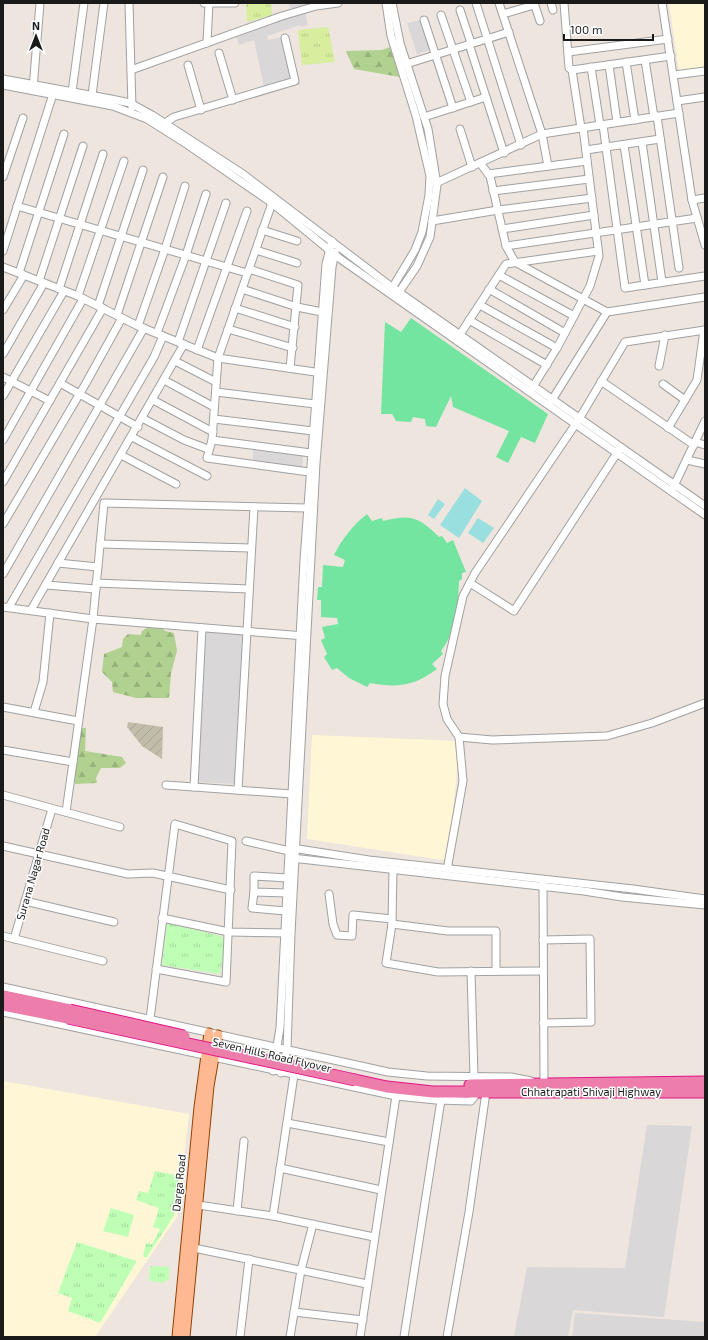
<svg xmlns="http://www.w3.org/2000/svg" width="708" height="1340" viewBox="0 0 708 1340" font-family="'Exo 2',sans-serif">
  <defs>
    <pattern id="construction-furrows" width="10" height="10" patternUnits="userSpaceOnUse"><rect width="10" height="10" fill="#c2bdaa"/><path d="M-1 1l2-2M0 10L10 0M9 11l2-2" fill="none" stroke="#a6a292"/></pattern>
    <pattern id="grass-tufts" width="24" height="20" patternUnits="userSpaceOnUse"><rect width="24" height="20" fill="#d6ee9e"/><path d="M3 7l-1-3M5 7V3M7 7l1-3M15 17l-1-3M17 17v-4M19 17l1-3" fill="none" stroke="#b7cc88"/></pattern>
    <pattern id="forest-firs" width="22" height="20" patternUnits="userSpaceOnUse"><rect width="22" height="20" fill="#b0d18f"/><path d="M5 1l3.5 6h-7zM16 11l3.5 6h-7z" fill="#97b37b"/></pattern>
    <pattern id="park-tufts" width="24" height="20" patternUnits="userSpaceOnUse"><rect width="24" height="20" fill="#bffeb5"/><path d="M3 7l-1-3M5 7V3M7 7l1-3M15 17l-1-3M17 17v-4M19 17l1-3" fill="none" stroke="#a4d99b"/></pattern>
  </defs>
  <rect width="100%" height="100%" fill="#ede5de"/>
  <g fill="#d9d7d8">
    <polygon points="289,3 314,3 293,8 290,8"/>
    <polygon points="305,12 308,25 301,27 300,25 267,36 268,40 282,37 293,80 264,87 254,40 239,45 235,33 241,33"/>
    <polygon points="422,20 432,49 417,54 407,23"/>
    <polygon points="253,446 303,453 302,470 253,463"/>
    <polygon points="205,630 243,634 236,784 198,782"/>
    <polygon points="647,1125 692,1126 664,1317 573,1310 568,1337 514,1337 527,1267 625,1268"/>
    <polygon points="575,1313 705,1322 705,1337 572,1337"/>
  </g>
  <g fill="#fff6d6">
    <polygon points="669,3 705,3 705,67 679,71"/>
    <polygon points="312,735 460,741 448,861 307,839"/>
    <polygon points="3,1081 189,1114 177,1217 95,1337 3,1337"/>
  </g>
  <polygon fill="url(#construction-furrows)" points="128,722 163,727 162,759 142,746 127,727"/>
  <g fill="url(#grass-tufts)">
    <polygon points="246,3 271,3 272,15 247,22"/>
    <polygon points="328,27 335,62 302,65 298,30"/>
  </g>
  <g fill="url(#forest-firs)">
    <polygon points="390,47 400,77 354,69 346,51 382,50"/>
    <polygon points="151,625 160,626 165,631 174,633 177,651 171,673 169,698 136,698 113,692 112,682 102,672 104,654 122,647 123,639 128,634 141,635 142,631"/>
    <polygon points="82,728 86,728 85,751 122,757 126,763 120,768 101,768 96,778 97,783 75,784 76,751 79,746 79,733"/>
  </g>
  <g fill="url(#park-tufts)">
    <polygon points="167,923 221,936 226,942 220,974 162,965"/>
    <polygon points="155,1171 175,1175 179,1179 174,1216 146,1258 143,1256 146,1243 152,1244 160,1229 153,1227 159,1208 136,1200 139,1191 148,1193"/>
    <polygon points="111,1208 134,1215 128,1237 103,1231"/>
    <polygon points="77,1242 137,1261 100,1323 68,1311 72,1298 58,1293"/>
    <polygon points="150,1266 169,1267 169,1280 166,1280 165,1283 149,1281"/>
  </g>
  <g fill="#74e5a1">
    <polygon points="411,318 548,414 535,443 521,437 508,463 496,457 509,431 453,407 451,396 436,427 426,426 425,419 413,417 411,422 396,421 392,414 381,414 385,322 401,332"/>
    <path d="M367 514 372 521 382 518 383 521C410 514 419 517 439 537L442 536 447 543 453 540 466 572 462 573V579L459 581C458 606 457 630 441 651L443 654 432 664 437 669C414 686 398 688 370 683L367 687 349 678 337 668 332 670 324 657 327 654 321 640 325 638 322 627 338 624 337 618 321 617V600H317L318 587H322L323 565 343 567 345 560 334 555C343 538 352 526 367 514Z"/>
  </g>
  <g fill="#9adfe0">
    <polygon points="465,488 482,501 459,538 440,525"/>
    <polygon points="438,499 445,504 434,519 428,515"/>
    <polygon points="478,518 494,528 483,543 468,533"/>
  </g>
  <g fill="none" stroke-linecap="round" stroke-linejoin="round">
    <g stroke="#a1a1a1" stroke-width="9">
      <g id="minor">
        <polyline points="129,3 132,107"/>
        <polyline points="204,3 235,3"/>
        <polyline points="386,3 391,36 416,116 430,176 429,195 422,232 415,250 391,290"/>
        <polyline points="392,3 400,43 428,129 437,185 430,237 417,266 397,295"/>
        <polyline points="476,3 521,145"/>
        <polyline points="499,3 542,134 548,166"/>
        <polyline points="534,3 540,21"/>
        <polyline points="551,3 553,10"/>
        <polyline points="564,3 569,68 572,70 581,128"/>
        <polyline points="662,3 692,200 705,245"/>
        <polyline points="460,10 471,43"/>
        <polyline points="503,14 534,5"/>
        <polyline points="441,15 471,102"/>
        <polyline points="424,20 453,108"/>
        <polyline points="207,43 209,3"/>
        <polyline points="469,44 504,153"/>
        <polyline points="568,52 668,39"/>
        <polyline points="219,53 233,100"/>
        <polyline points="645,60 654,117"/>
        <polyline points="626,62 635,120"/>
        <polyline points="188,65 201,110"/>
        <polyline points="403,65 509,32"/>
        <polyline points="609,65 617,122"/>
        <polyline points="591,67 600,125"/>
        <polyline points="131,70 282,16 316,6 338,3"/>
        <polyline points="572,70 671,56"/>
        <polyline points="674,75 705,71"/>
        <polyline points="3,79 111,99 130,103 152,115 243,174 393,288 705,506"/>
        <polyline points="3,85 113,106 147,119 188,145 272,203 339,258 705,515"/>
        <polyline points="33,89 40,3"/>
        <polyline points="72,92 84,3"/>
        <polyline points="92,95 104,3"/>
        <polyline points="677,101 705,97"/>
        <polyline points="657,116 679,268"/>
        <polyline points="424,117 486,97"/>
        <polyline points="165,123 174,117 295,81 285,38"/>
        <polyline points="603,125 625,288 705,276"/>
        <polyline points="460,129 472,167"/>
        <polyline points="642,142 662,282"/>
        <polyline points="624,145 645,285"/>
        <polyline points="586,150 660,139"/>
        <polyline points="480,163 490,176 506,246 515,262 607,312"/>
        <polyline points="488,174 587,161"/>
        <polyline points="3,177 23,118"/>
        <polyline points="436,183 542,134 679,113"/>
        <polyline points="493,191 589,179"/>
        <polyline points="692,200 705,198"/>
        <polyline points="272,203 218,358 212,440 207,458 309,472"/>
        <polyline points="17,206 247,273"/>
        <polyline points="432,221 498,210 592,198"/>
        <polyline points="502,229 594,215"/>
        <polyline points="262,230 297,241"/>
        <polyline points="506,246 697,218"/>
        <polyline points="256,250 297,263"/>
        <polyline points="3,251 53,94"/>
        <polyline points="3,267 78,296 138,326 218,358 322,373"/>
        <polyline points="249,269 298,285 290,368"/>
        <polyline points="19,273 64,134"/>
        <polyline points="499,275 574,316"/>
        <polyline points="39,281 83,146"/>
        <polyline points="59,289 103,154"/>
        <polyline points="242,289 297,307 322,312"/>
        <polyline points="489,289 565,333"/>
        <polyline points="78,296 124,161"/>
        <polyline points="480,305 557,348"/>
        <polyline points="98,306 143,170"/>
        <polyline points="235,308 295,327"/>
        <polyline points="3,310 24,275"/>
        <polyline points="117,315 163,177"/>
        <polyline points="469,320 547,365"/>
        <polyline points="138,326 165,249 185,186"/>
        <polyline points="228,329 293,348"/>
        <polyline points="157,333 186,255 206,194"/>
        <polyline points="457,339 506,264 598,251"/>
        <polyline points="178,342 226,203"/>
        <polyline points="197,350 247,211"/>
        <polyline points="3,354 44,283"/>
        <polyline points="175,361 216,382"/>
        <polyline points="659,366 665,335"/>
        <polyline points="3,377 50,401"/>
        <polyline points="164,380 214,407"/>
        <polyline points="601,381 694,445"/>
        <polyline points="60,383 138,427"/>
        <polyline points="663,384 685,400"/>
        <polyline points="531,390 557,348 590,286 599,256 583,128"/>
        <polyline points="216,392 315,404"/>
        <polyline points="3,396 64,291"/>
        <polyline points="153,400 213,432"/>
        <polyline points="552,400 607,312 705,297"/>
        <polyline points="142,418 184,440 208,449"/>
        <polyline points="214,419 313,431"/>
        <polyline points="668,428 697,380 704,330"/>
        <polyline points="132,437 207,476"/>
        <polyline points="3,440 83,299"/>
        <polyline points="212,440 311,453"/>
        <polyline points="695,442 705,445"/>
        <polyline points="121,455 176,484"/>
        <polyline points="687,460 705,464"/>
        <polyline points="3,482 103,308"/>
        <polyline points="672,490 705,421"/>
        <polyline points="3,524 86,383 122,318"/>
        <polyline points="100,544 251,548"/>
        <polyline points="58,563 98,567"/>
        <polyline points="3,574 144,328"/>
        <polyline points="96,583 249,589"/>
        <polyline points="470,583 514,611 619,450"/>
        <polyline points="46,585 96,589"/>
        <polyline points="3,607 93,619 305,636"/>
        <polyline points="9,607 154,357 163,336"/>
        <polyline points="31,610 184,344"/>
        <polyline points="3,707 78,721"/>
        <polyline points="34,712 43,682 50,613"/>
        <polyline points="459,737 492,740 607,736 652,723 705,703"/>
        <polyline points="3,750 73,762"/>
        <polyline points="166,785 292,794"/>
        <polyline points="194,787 202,628"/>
        <polyline points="238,790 254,507"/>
        <polyline points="3,795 120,827"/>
        <polyline points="66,812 93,619 104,503 307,508"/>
        <polyline points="246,841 289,851"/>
        <polyline points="3,846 128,874 153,873 231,890"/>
        <polyline points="292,848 369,860 633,889 705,899"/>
        <polyline points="292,858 584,891 622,897 705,905"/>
        <polyline points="393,869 392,924 386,963 438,972 542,971"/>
        <polyline points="447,870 463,781 459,737 447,719 443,704 445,676 463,596 475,573 579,419 625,342 705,330"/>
        <polyline points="254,892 252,908 286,911"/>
        <polyline points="287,893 254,892 254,876 288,878"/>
        <polyline points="329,894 333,924 337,935 352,936 353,915 392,919"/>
        <polyline points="25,901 114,922"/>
        <polyline points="162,918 229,932 289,933"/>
        <polyline points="392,924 448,931 496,931 496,971"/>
        <polyline points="3,936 103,961"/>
        <polyline points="14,939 52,809"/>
        <polyline points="543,940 590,939 591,1022 543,1023"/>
        <polyline points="471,971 474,1076"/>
        <polyline points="3,987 388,1072 427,1076 511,1077 531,1081"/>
        <polyline points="3,1012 396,1096 436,1100 471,1101 478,1092"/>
        <polyline points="150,1019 175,824 232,841 226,982 156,969"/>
        <polyline points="273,1071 280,1028 304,560 326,264 332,241"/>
        <polyline points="281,1073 287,1050 291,933 316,463 332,267 335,252"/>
        <polyline points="541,1083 544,1083 543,880"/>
        <polyline points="287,1123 389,1142"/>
        <polyline points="280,1168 381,1190"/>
        <polyline points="198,1205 273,1216 374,1237"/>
        <polyline points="237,1211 244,1141"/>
        <polyline points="273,1216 294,1075"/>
        <polyline points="189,1247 367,1284"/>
        <polyline points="294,1312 363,1320"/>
        <polyline points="240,1337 249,1259"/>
        <polyline points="290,1337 301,1270 313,1224"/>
        <polyline points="360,1337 396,1096"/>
        <polyline points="404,1337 441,1100"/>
        <polyline points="447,1337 469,1212 486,1092"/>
      </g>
    </g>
    <g stroke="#914200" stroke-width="11">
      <g id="major">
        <polyline points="177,1337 199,1107 209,1033"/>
        <polyline points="185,1337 209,1086 218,1035"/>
      </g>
    </g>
    <g stroke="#e31487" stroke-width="13">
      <g id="highway">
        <polyline points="3,996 70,1010"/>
        <polyline points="3,1005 68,1018"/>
        <polyline points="355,1080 387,1087 433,1092 705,1092"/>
        <polyline points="470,1085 705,1082"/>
      </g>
    </g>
    <use href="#minor" stroke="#fff" stroke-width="7"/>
    <use href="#major" stroke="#ffb992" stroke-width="9"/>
    <use href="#highway" stroke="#ed7daa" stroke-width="11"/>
    <g stroke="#e31487" stroke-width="13" stroke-linecap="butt">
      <g id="highway-bridge">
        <polyline points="70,1010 184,1036"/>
        <polyline points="68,1018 355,1080"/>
      </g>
    </g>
    <use href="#highway-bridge" stroke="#ed7daa" stroke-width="11"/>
  </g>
  <g text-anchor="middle" stroke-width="3" stroke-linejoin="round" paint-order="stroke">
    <g font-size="11" fill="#1a1a1a" stroke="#fff">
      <text transform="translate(33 874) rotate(-74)" y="4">Surana Nagar Road</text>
      <text transform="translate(272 1055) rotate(13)" y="4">Seven Hills Road Flyover</text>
      <text x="591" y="1096">Chhatrapati Shivaji Highway</text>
      <text transform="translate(179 1183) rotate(-84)" y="4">Darga Road</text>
    </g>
  </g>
  <rect width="708" height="1340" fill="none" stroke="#1a1a1a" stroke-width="8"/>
  <g transform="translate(36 36)" stroke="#ffffff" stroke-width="3" paint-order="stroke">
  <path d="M0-3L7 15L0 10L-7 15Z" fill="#1a1a1a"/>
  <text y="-6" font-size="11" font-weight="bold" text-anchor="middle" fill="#1a1a1a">N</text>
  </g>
  <path d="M564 34v6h89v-6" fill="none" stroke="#1a1a1a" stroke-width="2"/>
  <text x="570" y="34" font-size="12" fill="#1a1a1a" stroke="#ffffff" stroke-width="3" paint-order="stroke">100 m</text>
</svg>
